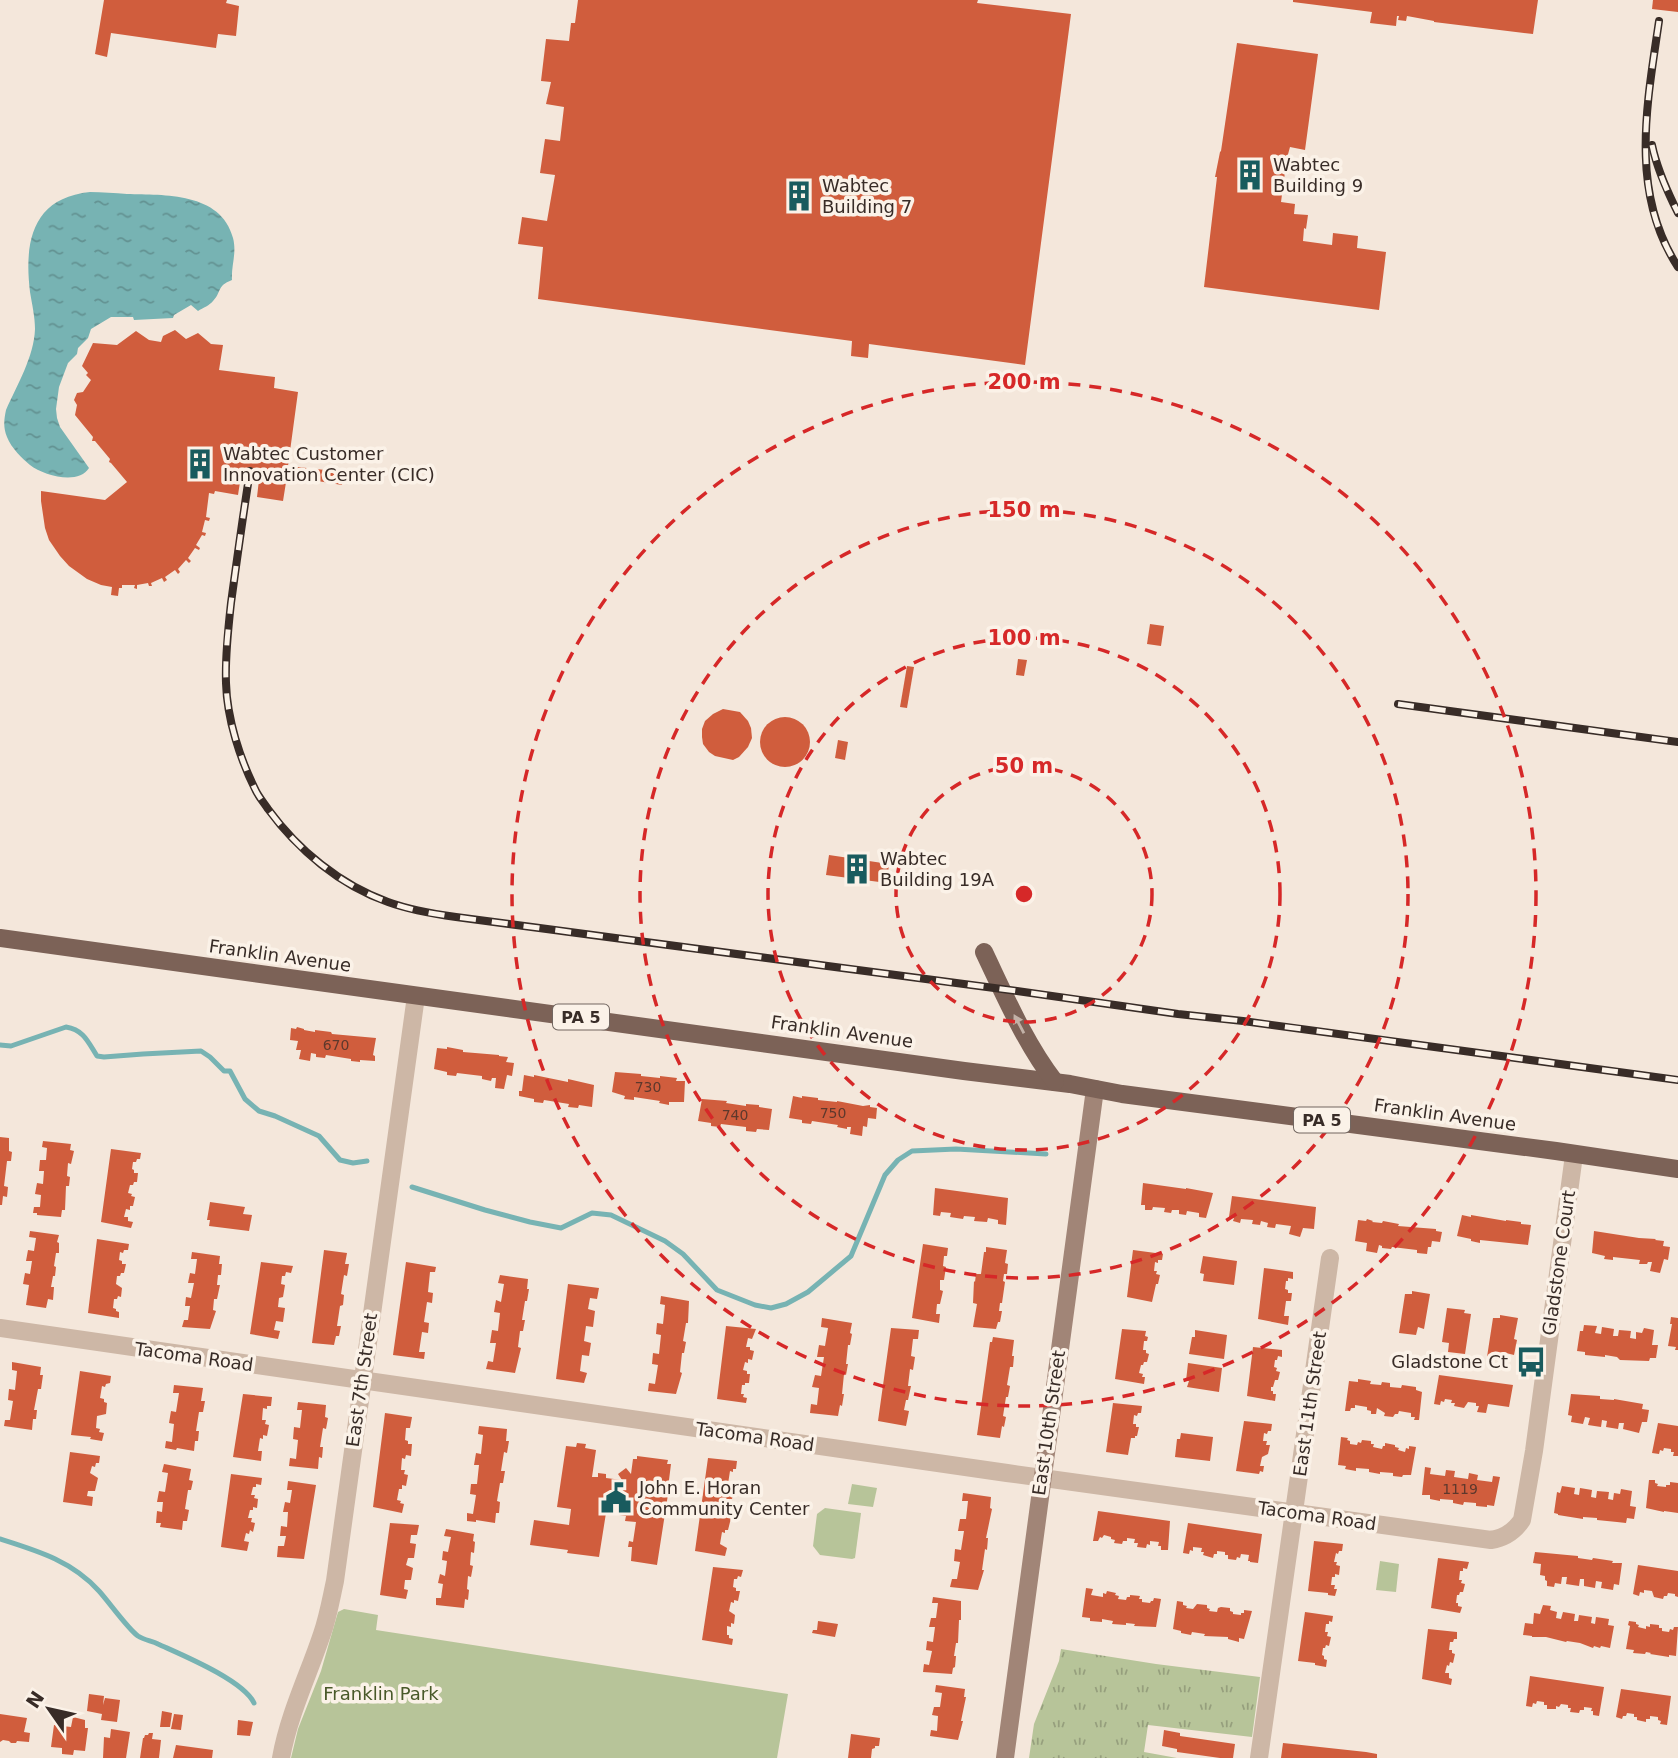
<svg xmlns="http://www.w3.org/2000/svg" width="1678" height="1758" viewBox="0 0 1678 1758" font-family="'DejaVu Sans',sans-serif">
  <defs>
    <pattern id="grass-tufts" width="24" height="20" patternUnits="userSpaceOnUse" patternTransform="scale(1.75)"><rect width="24" height="20" fill="#b7c499"/><path d="M3 7l-1-3M5 7V3M7 7l1-3M15 17l-1-3M17 17v-4M19 17l1-3" fill="none" stroke="#969f7d"/></pattern>
    <pattern id="water-ripples" width="26" height="14" patternUnits="userSpaceOnUse" patternTransform="scale(1.75)"><rect width="26" height="14" fill="#77b3b3"/><path d="M2 4q2-2 4 0t4 0M15 11q2-2 4 0t4 0" fill="none" stroke="#639292"/></pattern>
  </defs>
  <rect width="100%" height="100%" fill="#f4e7db"/>
  <polygon fill="url(#grass-tufts)" points="1061,1649 1156,1664 1260,1677 1252,1737 1148,1725 1144,1752 1177,1758 1029,1758 1034,1724 1059,1661"/>
  <g fill="#b7c499">
    <polygon points="852,1484 877,1488 873,1507 848,1504"/>
    <polygon points="825,1508 861,1513 855,1558 852,1559 820,1555 813,1546 817,1514"/>
    <polygon points="1380,1561 1399,1564 1396,1592 1376,1590"/>
    <polygon points="344,1609 378,1615 376,1630 788,1694 777,1758 291,1758 298,1729 321,1671 338,1612"/>
  </g>
  <path fill="url(#water-ripples)" d="M90 192C102 192 115 193 127 194 164 195 221 192 233 238 237 253 231 266 232 280 216 286 222 292 213 301 210 305 203 308 198 311L191 305 174 315 173 318 134 320 133 317H111L91 329 88 338 78 348 77 354 68 363 59 387 56 409 57 418 60 427 89 468C79 485 44 476 30 465 23 459 11 448 7 437 3 427 4 420 6 410 17 385 34 357 35 329 35 317 32 304 30 292 24 242 32 198 90 192Z"/>
  <g fill="none" stroke-linecap="round" stroke-linejoin="round">
    <g stroke="#77b3b3" stroke-width="5">
      <path d="M0 1045 11 1046 66 1027C84 1030 88 1042 97 1056L104 1057 143 1054 201 1051 210 1057 224 1071H230L245 1099 259 1111 275 1116 319 1136 340 1160 353 1163 367 1161"/>
      <polyline points="412,1187 485,1210 530,1222 561,1228 592,1213 611,1215 665,1241 683,1254 717,1290 755,1305 771,1308 786,1304 808,1292 851,1256 885,1175 898,1160 912,1151 956,1149 1046,1154"/>
      <path d="M0 1539C38 1551 72 1561 99 1591 109 1602 128 1629 138 1636 144 1640 152 1641 158 1644 182 1655 243 1680 254 1703"/>
    </g>
  </g>
  <g fill="#d05d3d">
    <polygon points="104,0 227,0 226,3 239,6 236,36 218,34 216,48 111,33 107,57 95,54"/>
    <polygon points="578,0 978,0 977,3 1071,14 1025,365 869,344 868,358 851,356 852,341 538,299 543,247 518,244 522,217 547,221 555,175 540,173 545,139 560,141 564,107 546,104 551,82 541,81 546,39 569,41 571,23 575,23"/>
    <polygon points="1293,0 1538,0 1533,34 1434,22 1434,21 1407,16 1406,21 1398,20 1399,16 1397,16 1396,26 1370,23 1372,12 1293,2"/>
    <polygon points="1653,0 1678,0 1678,12 1652,9"/>
    <polygon points="1237,43 1318,54 1305,150 1290,147 1287,158 1302,161 1300,173 1285,172 1281,202 1295,204 1294,214 1308,215 1306,229 1304,228 1303,241 1332,245 1333,233 1358,236 1357,248 1386,252 1379,310 1204,287 1217,177 1215,177 1220,152 1221,151"/>
    <polygon points="175,330 186,339 198,333 211,344 223,345 219,370 275,377 274,388 298,392 288,466 344,472 342,485 287,476 283,501 257,497 260,471 246,471 247,469 242,469 238,495 215,491 214,494 209,493 206,517 210,518 209,521 205,520 202,532 206,533 205,536 202,535 196,545 200,548 199,550 195,548 188,558 191,561 189,563 186,560 178,569 180,572 178,574 175,570 165,577 167,580 164,582 162,578 151,583 152,586 149,586 148,583 137,585 137,589 134,588 135,585 122,585 122,588 119,588 118,596 111,595 112,587 101,585 87,579 69,566 60,556 49,540 45,528 41,501 41,491 105,500 127,482 111,463 109,462 110,459 95,441 92,441 93,437 75,415 77,405 74,400 77,393 83,392 91,380 86,375 88,373 82,366 93,343 117,345 136,331 149,340 161,342 163,336"/>
    <polygon points="1150,624 1164,626 1161,646 1147,644"/>
    <polygon points="1018,659 1027,660 1024,676 1016,675"/>
    <polygon points="907,666 914,667 907,708 900,707"/>
    <polygon points="723,709 740,712 748,721 751,728 752,738 748,747 739,757 733,760 715,756 709,752 703,744 702,737 702,729 705,721 713,714"/>
    <circle cx="785" cy="742" r="25"/>
    <polygon points="838,740 848,742 845,760 835,758"/>
    <polygon points="829,855 889,864 887,883 826,875"/>
    <polygon points="297,1027 304,1029 304,1030 315,1032 315,1030 331,1032 332,1034 376,1038 373,1055 375,1056 375,1061 360,1060 360,1062 351,1061 351,1059 326,1055 325,1058 316,1057 316,1054 311,1053 310,1061 299,1059 301,1050 296,1050 298,1041 290,1040 291,1028 296,1029"/>
    <polygon points="447,1047 463,1050 463,1052 499,1055 499,1056 508,1057 506,1062 514,1063 512,1076 507,1075 504,1089 495,1088 496,1078 492,1078 491,1081 482,1079 482,1076 457,1073 456,1076 447,1075 447,1072 434,1069 437,1048 447,1049"/>
    <polygon points="615,1072 641,1074 641,1076 660,1078 660,1076 677,1078 676,1081 685,1081 684,1102 669,1102 669,1105 659,1103 660,1101 634,1097 634,1100 624,1099 625,1096 612,1092"/>
    <polygon points="524,1075 534,1077 534,1075 568,1082 568,1079 594,1085 592,1107 579,1105 578,1108 568,1107 569,1104 544,1100 543,1103 534,1102 534,1099 519,1096 519,1091 522,1091"/>
    <polygon points="793,1096 802,1098 802,1096 818,1098 818,1100 837,1102 837,1101 863,1106 870,1105 870,1107 877,1108 876,1119 868,1118 867,1127 863,1126 862,1136 850,1134 851,1127 847,1127 847,1129 837,1127 838,1125 812,1121 811,1124 802,1123 802,1120 789,1118"/>
    <polygon points="702,1099 727,1101 726,1103 746,1106 746,1104 759,1105 759,1107 772,1109 769,1130 757,1129 756,1132 746,1131 746,1127 721,1124 720,1127 711,1126 711,1123 698,1121"/>
    <polygon points="0,1137 9,1138 9,1151 12,1152 11,1161 7,1161 4,1186 8,1187 7,1197 3,1196 2,1205 0,1205"/>
    <polygon points="43,1141 71,1144 70,1150 74,1151 71,1164 68,1163 67,1176 70,1177 69,1186 66,1186 65,1210 62,1210 61,1217 37,1215 37,1213 33,1213 34,1207 40,1207 41,1195 35,1194 37,1183 43,1184 44,1171 39,1171 40,1160 46,1160 47,1148 42,1147"/>
    <polygon points="111,1149 141,1153 140,1159 137,1159 136,1162 133,1162 132,1169 134,1170 134,1173 138,1173 137,1182 134,1182 133,1185 130,1185 128,1193 132,1194 131,1196 135,1197 133,1206 130,1206 130,1210 126,1209 124,1217 128,1217 128,1221 133,1222 131,1228 101,1222"/>
    <polygon points="1143,1183 1186,1189 1186,1188 1213,1193 1206,1218 1199,1217 1199,1213 1187,1211 1186,1215 1179,1214 1179,1210 1172,1210 1171,1213 1164,1212 1165,1208 1153,1207 1152,1210 1145,1210 1145,1205 1141,1205"/>
    <polygon points="935,1188 1008,1198 1006,1225 998,1224 998,1220 988,1218 987,1222 974,1221 975,1217 964,1216 963,1219 950,1217 951,1213 941,1212 940,1216 933,1215"/>
    <polygon points="1232,1196 1316,1207 1314,1229 1303,1228 1300,1237 1289,1234 1291,1226 1276,1224 1275,1228 1267,1227 1268,1223 1261,1221 1260,1225 1252,1224 1253,1220 1241,1219 1240,1223 1233,1221 1234,1218 1229,1217"/>
    <polygon points="210,1202 245,1207 243,1214 252,1215 249,1231 209,1226 210,1220 207,1220"/>
    <polygon points="1462,1215 1471,1217 1471,1215 1506,1221 1506,1220 1521,1222 1521,1224 1531,1225 1528,1245 1480,1240 1480,1243 1471,1241 1471,1239 1457,1236"/>
    <polygon points="1367,1219 1373,1221 1372,1222 1382,1223 1383,1221 1399,1224 1398,1226 1436,1229 1436,1231 1442,1232 1440,1242 1432,1241 1431,1247 1428,1247 1427,1254 1417,1253 1417,1250 1392,1247 1391,1249 1382,1248 1382,1246 1379,1245 1377,1253 1366,1251 1367,1243 1355,1241 1358,1220 1366,1221"/>
    <polygon points="30,1231 59,1235 57,1242 59,1243 59,1253 56,1253 54,1266 56,1267 55,1276 53,1276 51,1287 54,1287 53,1300 48,1299 46,1308 26,1305 29,1285 23,1284 25,1273 30,1274 32,1261 26,1261 28,1250 34,1251 36,1238 29,1237"/>
    <polygon points="1594,1231 1639,1238 1656,1239 1655,1240 1664,1241 1663,1246 1670,1247 1668,1260 1664,1259 1660,1273 1650,1271 1652,1262 1648,1262 1647,1264 1639,1264 1640,1260 1613,1257 1613,1260 1604,1259 1605,1256 1592,1253"/>
    <polygon points="97,1239 129,1244 128,1250 124,1250 123,1253 120,1252 119,1260 122,1261 122,1264 126,1264 124,1273 121,1273 120,1276 117,1276 116,1284 122,1288 121,1297 118,1296 117,1299 114,1299 113,1308 116,1309 116,1311 119,1312 119,1318 88,1313"/>
    <polygon points="923,1244 948,1248 947,1256 944,1256 943,1266 946,1267 944,1280 940,1280 940,1290 943,1291 940,1304 937,1304 936,1314 940,1314 939,1323 912,1318"/>
    <polygon points="986,1247 1007,1250 1005,1263 1008,1264 1007,1274 1004,1274 1003,1281 1005,1282 1002,1303 1000,1303 999,1311 1002,1311 1000,1322 998,1322 996,1329 973,1327 977,1304 973,1303 974,1281 975,1282 976,1274 981,1274 984,1252 986,1252"/>
    <polygon points="324,1250 347,1253 345,1264 349,1264 347,1276 344,1275 341,1294 344,1295 343,1305 340,1306 337,1326 341,1326 339,1336 336,1336 334,1345 312,1343"/>
    <polygon points="1133,1250 1163,1254 1162,1260 1158,1260 1158,1263 1155,1262 1154,1271 1157,1271 1156,1274 1160,1275 1158,1284 1156,1284 1152,1302 1127,1297"/>
    <polygon points="192,1252 220,1256 219,1264 222,1264 221,1275 218,1275 217,1285 220,1285 217,1299 214,1299 213,1310 216,1311 210,1329 182,1327 184,1320 188,1320 190,1306 185,1306 186,1297 191,1298 194,1283 188,1283 190,1273 195,1274 197,1259 191,1259"/>
    <polygon points="1203,1256 1237,1261 1234,1285 1203,1281 1204,1274 1200,1273"/>
    <polygon points="261,1262 293,1266 291,1273 286,1272 285,1276 282,1276 281,1284 285,1285 283,1297 279,1298 278,1307 285,1308 283,1322 276,1321 274,1330 280,1331 278,1339 250,1334"/>
    <polygon points="406,1262 436,1267 435,1272 430,1272 428,1292 433,1293 432,1303 427,1302 424,1322 429,1323 428,1333 422,1332 419,1352 425,1352 424,1359 393,1355"/>
    <polygon points="1264,1268 1293,1272 1293,1279 1288,1278 1288,1281 1286,1281 1285,1289 1288,1290 1288,1293 1292,1293 1291,1301 1286,1301 1284,1316 1289,1316 1288,1325 1258,1319"/>
    <polygon points="500,1275 528,1279 527,1289 529,1289 527,1301 525,1301 522,1320 525,1320 523,1331 520,1331 518,1347 521,1348 515,1373 486,1369 488,1361 493,1362 496,1343 490,1343 492,1330 498,1331 500,1313 494,1312 496,1300 501,1302 504,1284 498,1283"/>
    <polygon points="568,1284 599,1288 597,1299 590,1298 588,1309 595,1311 593,1327 586,1326 584,1341 591,1343 589,1356 582,1355 580,1371 587,1373 584,1383 556,1379"/>
    <polygon points="1412,1291 1430,1294 1424,1329 1418,1327 1416,1335 1399,1333 1405,1294 1412,1294"/>
    <polygon points="661,1296 689,1301 688,1323 686,1323 683,1341 686,1342 684,1353 682,1353 680,1372 682,1373 676,1394 648,1391 649,1383 655,1384 658,1365 652,1364 653,1353 659,1354 661,1335 656,1334 657,1323 663,1324 665,1305 660,1304"/>
    <polygon points="1447,1308 1465,1310 1464,1313 1471,1314 1465,1354 1448,1352 1449,1343 1442,1342"/>
    <polygon points="1500,1315 1518,1318 1514,1339 1517,1340 1514,1355 1506,1353 1504,1360 1487,1357 1493,1318 1500,1318"/>
    <polygon points="1671,1317 1678,1318 1678,1350 1675,1350 1676,1347 1668,1346 1672,1324 1670,1324"/>
    <polygon points="822,1318 852,1323 850,1333 852,1334 850,1345 848,1345 846,1364 848,1364 846,1375 844,1374 842,1394 844,1394 842,1406 840,1405 838,1416 810,1413 811,1404 817,1405 819,1388 812,1387 815,1375 821,1376 824,1357 817,1357 819,1345 825,1346 828,1328 821,1327"/>
    <polygon points="1584,1325 1597,1326 1595,1333 1601,1334 1602,1327 1614,1329 1613,1336 1618,1336 1619,1330 1631,1331 1630,1338 1636,1339 1636,1332 1642,1333 1644,1328 1654,1330 1652,1345 1658,1345 1656,1358 1650,1358 1649,1361 1620,1360 1617,1357 1605,1355 1605,1357 1585,1355 1585,1352 1577,1351 1580,1331 1583,1331"/>
    <polygon points="726,1326 756,1329 752,1339 748,1338 746,1347 750,1347 750,1350 754,1351 752,1360 748,1359 748,1363 745,1362 743,1370 747,1371 747,1374 750,1374 749,1383 745,1383 745,1385 742,1385 741,1394 744,1394 743,1397 747,1398 746,1403 717,1399"/>
    <polygon points="891,1328 919,1330 918,1339 913,1339 911,1356 915,1357 913,1370 910,1369 908,1386 911,1386 908,1400 906,1400 904,1410 909,1411 906,1426 878,1421"/>
    <polygon points="1122,1329 1146,1331 1145,1336 1148,1337 1147,1341 1144,1341 1143,1350 1146,1350 1146,1353 1149,1354 1147,1362 1144,1362 1143,1365 1141,1365 1139,1373 1143,1374 1142,1377 1145,1377 1144,1384 1115,1379"/>
    <polygon points="1195,1330 1227,1335 1224,1359 1189,1354 1192,1337 1195,1337"/>
    <polygon points="993,1337 1014,1340 1012,1356 1014,1356 1013,1367 1010,1367 1007,1385 1010,1386 1008,1397 1006,1397 1003,1416 1006,1417 1004,1427 1002,1426 1000,1438 977,1435 990,1342 992,1342"/>
    <polygon points="1253,1347 1282,1350 1282,1357 1278,1356 1277,1360 1275,1360 1274,1367 1277,1368 1276,1371 1280,1372 1278,1380 1275,1380 1273,1387 1271,1387 1271,1391 1273,1391 1273,1394 1276,1394 1275,1401 1247,1396"/>
    <polygon points="12,1362 41,1367 40,1375 43,1375 41,1389 38,1389 34,1410 37,1410 36,1419 33,1419 32,1430 4,1426 5,1420 10,1420 13,1401 8,1400 9,1389 15,1390 17,1371 12,1370"/>
    <polygon points="1188,1363 1222,1368 1219,1392 1187,1387 1189,1381 1186,1381"/>
    <polygon points="80,1371 111,1376 110,1383 106,1384 105,1387 102,1386 100,1398 104,1399 104,1402 107,1403 106,1414 97,1416 96,1428 100,1429 99,1432 104,1433 102,1441 90,1439 91,1437 71,1435"/>
    <polygon points="1439,1375 1513,1385 1509,1407 1488,1404 1486,1413 1477,1412 1479,1406 1476,1406 1476,1403 1468,1402 1464,1408 1454,1406 1455,1403 1451,1403 1452,1400 1445,1399 1444,1402 1441,1401 1440,1405 1434,1404"/>
    <polygon points="1358,1379 1371,1381 1370,1384 1381,1385 1382,1382 1390,1383 1390,1387 1401,1388 1402,1385 1416,1387 1416,1390 1422,1392 1419,1420 1414,1420 1415,1417 1411,1417 1411,1413 1399,1411 1398,1414 1395,1414 1393,1417 1384,1416 1385,1413 1377,1408 1376,1414 1371,1414 1371,1411 1367,1410 1367,1407 1355,1405 1355,1408 1351,1408 1350,1411 1345,1411 1349,1381 1358,1382"/>
    <polygon points="174,1385 203,1388 201,1401 205,1401 203,1412 199,1412 196,1431 199,1431 198,1441 195,1441 194,1451 177,1448 176,1450 165,1448 166,1441 172,1442 174,1424 169,1423 171,1411 176,1412 179,1393 173,1393"/>
    <polygon points="243,1394 272,1397 271,1406 267,1406 267,1409 263,1408 262,1420 266,1420 265,1424 269,1425 267,1436 263,1435 263,1439 260,1438 258,1451 262,1451 261,1461 233,1457"/>
    <polygon points="1571,1394 1600,1396 1600,1399 1614,1400 1614,1399 1643,1404 1642,1409 1649,1410 1647,1422 1642,1422 1639,1433 1623,1429 1624,1423 1619,1423 1618,1429 1606,1427 1607,1421 1602,1420 1601,1427 1588,1425 1590,1418 1585,1417 1583,1424 1571,1422 1572,1416 1568,1415"/>
    <polygon points="298,1402 326,1405 325,1417 328,1418 326,1429 323,1428 320,1447 323,1447 322,1458 319,1457 318,1469 289,1466 290,1458 296,1459 298,1440 293,1439 294,1427 300,1428 302,1410 297,1410"/>
    <polygon points="1113,1403 1142,1406 1141,1413 1138,1413 1137,1416 1134,1415 1133,1424 1136,1424 1136,1427 1139,1427 1137,1436 1135,1436 1135,1438 1131,1438 1128,1455 1106,1452"/>
    <polygon points="385,1413 412,1417 410,1428 406,1428 405,1440 408,1441 408,1444 412,1444 411,1456 406,1455 405,1459 402,1458 401,1470 405,1470 404,1474 408,1475 406,1486 402,1485 402,1489 399,1489 397,1500 401,1501 400,1503 404,1504 402,1513 373,1507"/>
    <polygon points="1244,1421 1272,1424 1271,1431 1268,1431 1267,1434 1264,1433 1263,1441 1267,1441 1266,1445 1270,1445 1268,1454 1262,1457 1260,1466 1264,1466 1263,1472 1260,1471 1259,1474 1236,1471"/>
    <polygon points="1658,1423 1678,1426 1678,1456 1673,1456 1674,1452 1671,1452 1671,1449 1664,1448 1663,1451 1660,1450 1659,1454 1652,1453"/>
    <polygon points="479,1426 507,1429 506,1441 509,1441 507,1453 504,1452 501,1471 505,1471 503,1483 500,1483 497,1501 500,1502 499,1513 496,1513 495,1523 476,1520 476,1522 467,1521 467,1513 473,1514 476,1495 470,1494 471,1484 477,1484 479,1465 474,1465 476,1453 481,1454 483,1435 478,1434"/>
    <polygon points="1181,1433 1213,1437 1210,1461 1175,1457 1177,1439 1180,1439"/>
    <polygon points="1341,1437 1348,1438 1347,1440 1350,1441 1350,1444 1357,1445 1358,1442 1361,1443 1362,1440 1371,1441 1371,1444 1374,1444 1373,1447 1382,1449 1383,1446 1385,1446 1385,1443 1395,1445 1395,1447 1399,1448 1398,1450 1405,1452 1406,1448 1409,1449 1409,1446 1416,1447 1411,1475 1403,1475 1402,1477 1393,1476 1393,1473 1380,1472 1380,1474 1369,1472 1369,1469 1356,1468 1356,1471 1345,1469 1346,1466 1338,1465"/>
    <polygon points="577,1443 586,1444 585,1448 596,1450 592,1477 598,1477 598,1473 606,1474 606,1478 622,1480 618,1474 626,1468 631,1474 633,1459 637,1459 637,1456 668,1460 667,1464 671,1464 668,1488 669,1488 657,1565 631,1561 632,1547 628,1547 629,1541 633,1542 636,1522 625,1521 626,1516 606,1513 599,1557 567,1553 568,1550 530,1545 534,1520 569,1525 571,1509 557,1507 566,1446 576,1447"/>
    <polygon points="70,1452 100,1456 99,1463 96,1463 95,1467 92,1466 90,1473 98,1478 95,1491 88,1491 87,1496 93,1497 92,1506 63,1502"/>
    <polygon points="708,1458 737,1461 736,1469 733,1469 733,1472 730,1471 728,1484 731,1485 731,1487 735,1488 732,1499 730,1499 729,1502 726,1502 724,1514 728,1515 727,1518 731,1518 728,1530 725,1530 725,1533 722,1532 720,1544 727,1548 725,1556 695,1551"/>
    <polygon points="164,1464 191,1469 189,1480 193,1481 191,1490 188,1490 185,1509 189,1510 187,1521 183,1521 182,1530 160,1527 161,1523 156,1523 157,1511 162,1512 163,1502 157,1502 159,1491 165,1492 168,1473 162,1472"/>
    <polygon points="1425,1467 1431,1468 1430,1474 1445,1476 1446,1470 1455,1471 1454,1477 1468,1479 1469,1473 1478,1475 1477,1480 1492,1482 1493,1476 1500,1477 1494,1506 1487,1505 1487,1507 1476,1506 1476,1503 1464,1502 1463,1505 1453,1503 1453,1500 1440,1499 1440,1501 1430,1499 1430,1495 1422,1495"/>
    <polygon points="231,1474 262,1478 261,1485 256,1484 256,1487 253,1487 251,1495 255,1495 254,1498 258,1499 257,1508 253,1507 253,1510 250,1510 248,1518 252,1518 251,1522 255,1523 253,1532 250,1530 249,1534 246,1533 244,1541 249,1542 247,1551 221,1547"/>
    <polygon points="1649,1480 1655,1480 1655,1483 1658,1484 1657,1486 1666,1487 1666,1485 1670,1485 1670,1482 1678,1483 1678,1513 1664,1511 1664,1512 1646,1508"/>
    <polygon points="288,1481 316,1485 304,1559 277,1557 278,1546 284,1546 286,1536 280,1536 281,1526 287,1527 288,1512 283,1512 285,1502 290,1503 292,1490 287,1490"/>
    <polygon points="1562,1486 1575,1488 1574,1494 1579,1495 1580,1488 1592,1490 1591,1497 1596,1498 1597,1491 1609,1492 1608,1499 1613,1500 1614,1493 1620,1494 1621,1489 1632,1491 1630,1506 1636,1507 1634,1519 1627,1518 1626,1523 1617,1522 1597,1520 1597,1518 1583,1517 1583,1519 1558,1515 1558,1514 1554,1513 1557,1492 1560,1493"/>
    <polygon points="963,1493 991,1497 990,1508 992,1509 986,1538 988,1538 987,1550 985,1549 982,1570 984,1570 978,1590 950,1587 952,1579 957,1579 960,1562 954,1561 955,1549 961,1550 964,1531 958,1531 960,1519 966,1519 968,1501 962,1501"/>
    <polygon points="1098,1511 1170,1521 1168,1550 1161,1550 1161,1546 1158,1546 1159,1542 1150,1541 1150,1545 1147,1544 1146,1548 1137,1547 1138,1543 1134,1543 1135,1539 1127,1538 1127,1541 1123,1541 1122,1544 1114,1543 1115,1540 1111,1539 1111,1537 1104,1535 1102,1538 1100,1537 1098,1541 1093,1541"/>
    <polygon points="390,1523 419,1525 417,1535 411,1535 410,1543 416,1544 414,1558 408,1558 406,1565 413,1568 411,1580 405,1580 404,1589 408,1590 406,1599 380,1595"/>
    <polygon points="1188,1523 1262,1534 1258,1563 1250,1562 1250,1561 1248,1561 1249,1555 1241,1554 1240,1558 1237,1557 1236,1560 1228,1559 1228,1555 1225,1555 1225,1552 1217,1551 1217,1554 1214,1554 1213,1558 1203,1555 1204,1552 1201,1552 1202,1548 1193,1547 1193,1551 1190,1550 1189,1554 1183,1553"/>
    <polygon points="446,1529 474,1534 473,1541 475,1542 474,1553 471,1552 470,1565 473,1566 471,1577 468,1576 467,1589 469,1590 468,1600 465,1599 464,1608 436,1605 436,1598 441,1598 443,1584 438,1583 440,1574 445,1576 447,1561 442,1560 443,1551 448,1552 451,1537 444,1536"/>
    <polygon points="1314,1541 1343,1544 1342,1551 1339,1551 1338,1554 1336,1553 1334,1562 1337,1562 1336,1565 1340,1566 1339,1575 1335,1574 1335,1577 1332,1577 1331,1585 1335,1585 1334,1589 1337,1589 1335,1596 1328,1595 1328,1593 1308,1591"/>
    <polygon points="1535,1552 1578,1556 1578,1558 1592,1560 1593,1558 1613,1561 1612,1563 1622,1563 1619,1585 1614,1584 1613,1590 1601,1588 1602,1582 1596,1581 1595,1588 1584,1586 1584,1579 1580,1579 1579,1586 1566,1584 1567,1577 1562,1577 1561,1584 1555,1583 1554,1587 1547,1586 1547,1581 1545,1580 1545,1576 1540,1575 1541,1564 1533,1563"/>
    <polygon points="1438,1558 1469,1562 1467,1569 1463,1568 1463,1571 1460,1571 1459,1580 1462,1580 1461,1583 1465,1584 1463,1592 1460,1592 1459,1595 1457,1595 1456,1603 1458,1603 1458,1606 1462,1607 1460,1613 1431,1608"/>
    <polygon points="1638,1565 1678,1571 1678,1597 1675,1596 1675,1594 1668,1593 1667,1596 1664,1596 1663,1599 1654,1597 1652,1591 1644,1590 1644,1593 1640,1592 1639,1596 1633,1594"/>
    <polygon points="713,1567 743,1570 741,1577 738,1576 737,1579 734,1579 733,1587 736,1588 736,1591 740,1591 738,1601 734,1600 734,1603 731,1602 729,1611 735,1615 734,1624 731,1623 731,1627 727,1626 727,1635 729,1635 729,1638 733,1639 732,1645 702,1640"/>
    <polygon points="1086,1588 1093,1589 1091,1595 1103,1597 1103,1593 1106,1594 1107,1591 1116,1593 1115,1595 1119,1596 1118,1599 1126,1600 1127,1597 1130,1597 1130,1595 1140,1596 1139,1599 1142,1599 1142,1602 1150,1603 1151,1601 1153,1601 1154,1598 1161,1599 1156,1627 1134,1626 1135,1624 1126,1623 1126,1625 1112,1624 1113,1621 1102,1619 1102,1622 1090,1621 1090,1618 1082,1617"/>
    <polygon points="933,1597 961,1601 961,1620 959,1620 958,1643 956,1643 954,1656 956,1656 955,1667 953,1668 952,1674 923,1672 924,1664 929,1665 932,1651 926,1650 927,1641 933,1642 935,1627 929,1627 931,1618 936,1618 938,1603 932,1603"/>
    <polygon points="1177,1601 1183,1602 1183,1605 1187,1606 1186,1608 1193,1609 1197,1604 1207,1605 1207,1608 1210,1609 1209,1611 1217,1612 1218,1608 1221,1607 1230,1608 1230,1611 1233,1612 1233,1614 1241,1615 1241,1613 1244,1613 1244,1610 1252,1611 1244,1639 1239,1638 1239,1642 1228,1639 1228,1637 1204,1636 1205,1634 1192,1632 1191,1635 1181,1633 1181,1631 1173,1629"/>
    <polygon points="1543,1605 1551,1606 1550,1610 1557,1612 1556,1618 1561,1619 1563,1612 1575,1614 1574,1621 1578,1621 1579,1615 1592,1617 1591,1623 1595,1624 1596,1617 1609,1619 1608,1625 1614,1626 1610,1648 1601,1646 1600,1648 1594,1646 1593,1648 1580,1643 1567,1641 1566,1642 1546,1637 1532,1637 1532,1636 1523,1635 1525,1623 1533,1624 1534,1613 1540,1614"/>
    <polygon points="1305,1612 1333,1616 1332,1622 1329,1621 1329,1624 1326,1624 1325,1632 1328,1632 1327,1636 1331,1637 1329,1646 1326,1645 1325,1648 1323,1648 1322,1655 1324,1656 1324,1659 1327,1660 1326,1667 1315,1665 1315,1663 1298,1661"/>
    <polygon points="818,1621 838,1624 835,1637 812,1633 813,1630 817,1630"/>
    <polygon points="1629,1621 1636,1622 1636,1624 1639,1625 1638,1627 1646,1629 1646,1626 1650,1627 1650,1624 1659,1625 1659,1628 1662,1628 1662,1631 1669,1632 1670,1629 1673,1630 1674,1627 1678,1627 1676,1656 1669,1655 1669,1657 1650,1654 1651,1653 1646,1652 1645,1654 1633,1653 1634,1650 1626,1649 1630,1626 1628,1625"/>
    <polygon points="1428,1629 1457,1632 1457,1639 1454,1639 1453,1642 1450,1642 1449,1650 1452,1650 1452,1653 1455,1654 1453,1663 1450,1662 1449,1666 1447,1665 1445,1673 1449,1673 1449,1678 1452,1679 1451,1685 1422,1679"/>
    <polygon points="1530,1676 1604,1687 1599,1716 1593,1715 1593,1711 1591,1711 1592,1708 1584,1707 1584,1710 1580,1710 1579,1713 1570,1712 1571,1708 1568,1708 1568,1705 1561,1704 1559,1707 1556,1706 1556,1709 1547,1709 1547,1705 1544,1705 1544,1702 1537,1701 1536,1704 1533,1703 1532,1707 1526,1706"/>
    <polygon points="936,1685 965,1689 964,1697 966,1697 961,1721 963,1721 958,1740 930,1736 931,1730 937,1731 938,1716 932,1715 934,1707 940,1707 942,1693 935,1692"/>
    <polygon points="1621,1689 1671,1696 1667,1725 1660,1724 1661,1721 1658,1720 1658,1717 1650,1716 1650,1719 1646,1719 1646,1722 1637,1720 1637,1717 1634,1717 1634,1714 1627,1713 1626,1716 1623,1716 1622,1719 1616,1717"/>
    <polygon points="89,1694 104,1696 103,1705 105,1698 120,1700 117,1722 101,1720 102,1714 87,1711"/>
    <polygon points="162,1711 172,1713 170,1727 160,1727"/>
    <polygon points="0,1714 27,1718 24,1732 30,1733 29,1742 17,1741 16,1743 11,1743 9,1741 3,1740 0,1742"/>
    <polygon points="174,1714 183,1715 181,1730 171,1729"/>
    <polygon points="73,1717 85,1720 85,1728 88,1728 85,1751 74,1750 73,1755 62,1754 62,1748 51,1747 54,1725 71,1727"/>
    <polygon points="238,1720 253,1722 250,1736 237,1735"/>
    <polygon points="111,1729 130,1732 126,1758 103,1758 104,1737 110,1738"/>
    <polygon points="1164,1730 1180,1733 1180,1736 1235,1744 1233,1758 1220,1758 1177,1752 1177,1749 1162,1746"/>
    <polygon points="149,1733 153,1733 152,1739 161,1740 159,1758 140,1758 143,1738 144,1738 145,1735 148,1735"/>
    <polygon points="851,1734 880,1738 879,1746 875,1746 875,1748 872,1749 871,1758 848,1758"/>
    <polygon points="1283,1743 1366,1752 1377,1754 1377,1758 1281,1758"/>
    <polygon points="176,1745 213,1750 212,1758 173,1758"/>
  </g>
  <g fill="none" stroke-linecap="round" stroke-linejoin="round">
    <g stroke="#cdb7a6" stroke-width="18">
      <path d="M0 1328 1007 1473 1491 1540C1504 1538 1514 1532 1522 1520L1534 1451 1574 1155"/>
      <path d="M281 1758C289 1714 308 1676 322 1634 328 1617 331 1599 335 1581L416 996"/>
      <polyline points="1259,1758 1330,1258"/>
    </g>
    <polyline stroke="#a18577" stroke-width="18" points="1005,1758 1095,1089"/>
    <g stroke="#7c6257" stroke-width="18">
      <polyline points="0,938 964,1071 1070,1084 1122,1094 1556,1151 1678,1169"/>
      <path d="M984 952C1005 996 1025 1043 1055 1082"/>
    </g>
    <g stroke="#382c27" stroke-width="8">
      <g id="rail">
        <path d="M1659 21C1647 104 1629 192 1678 267"/>
        <path d="M1652 145C1657 169 1667 191 1678 213"/>
        <path d="M250 471C243 515 237 559 231 603 228 630 225 656 226 683 227 719 240 759 256 791 259 797 264 803 268 809 298 850 340 885 388 902 410 910 434 914 456 917L1017 991 1178 1014 1243 1021 1678 1080"/>
        <polyline points="1398,704 1678,742"/>
      </g>
    </g>
    <use href="#rail" stroke="#fbf2e8" stroke-width="5" stroke-dasharray="16" stroke-linecap="butt"/>
  </g>
  <defs><path id="oneway-solid" d="M-6-.8H1V-3.2L6.5 0L1 3.2V.8H-6Z" transform="scale(1.75)"/></defs>
  <use fill="#c2b1a7" href="#oneway-solid" transform="translate(1019 1024) rotate(-118)"/>
  <g fill="none" stroke="#d62828" stroke-width="3.5" stroke-dasharray="12 9">
    <circle cx="1024" cy="894" r="128"/>
    <circle cx="1024" cy="894" r="256"/>
    <circle cx="1024" cy="894" r="384"/>
    <circle cx="1024" cy="894" r="512"/>
  </g>
  <defs>
    <g id="building-bare" transform="scale(2.415)"><path d="M-4-6H4V6H1V3H-1V6H-4ZM-2.5-4.3h1.7v1.8h-1.7ZM.8-4.3h1.7v1.8H.8ZM-2.5-1h1.7V.8h-1.7ZM.8-1h1.7V.8H.8Z" fill="#195b5e" stroke="#fbf2e8" stroke-width="2.5" paint-order="stroke"/></g>
    <g id="bus-bare" transform="scale(2.415)"><path d="M-5-6H5V4H4V6H2V4H-2V6H-4V4H-5ZM-3.5-4V0h7V-4ZM-3.5 1.2v1.5H-2V1.2ZM2 1.2v1.5H3.5V1.2Z" fill="#195b5e" stroke="#fbf2e8" stroke-width="2.5" paint-order="stroke"/></g>
    <g id="civic-bare" transform="scale(2.415)"><path d="M-.6-6.5H3V-4.5H.6V-3L4-1V1h2V6H-6V1h2V-1L-.6-3ZM-1.2 2.5V6h2.4V2.5Z" fill="#195b5e" stroke="#fbf2e8" stroke-width="2.5" paint-order="stroke"/></g>
  </defs>
  <g fill-rule="evenodd">
    <use href="#building-bare" x="1250" y="175"/>
    <use href="#building-bare" x="799" y="196"/>
    <use href="#building-bare" x="200" y="464"/>
    <use href="#building-bare" x="857" y="869"/>
    <use href="#bus-bare" x="1531" y="1362"/>
    <use href="#civic-bare" x="616" y="1498"/>
  </g>
  <g text-anchor="middle" stroke-width="7" stroke-linejoin="round" paint-order="stroke">
    <g font-size="14" fill="#5e382c">
      <text x="336" y="1050">670</text>
      <text x="648" y="1092">730</text>
      <text x="833" y="1118">750</text>
      <text x="735" y="1120">740</text>
      <text x="1460" y="1494">1119</text>
    </g>
    <g fill="#fbf2e8" stroke="#726761" stroke-width="2">
      <rect x="553" y="1004.5" width="56" height="25" rx="5"/>
      <rect x="1294" y="1107.5" width="56" height="25" rx="5"/>
    </g>
    <g font-size="16" font-weight="bold" fill="#382c27">
      <text x="581" y="1023">PA 5</text>
      <text x="1322" y="1126">PA 5</text>
    </g>
    <g font-size="18" fill="#382c27" stroke="#fbf2e8" text-anchor="start">
      <text x="1273" y="171">Wabtec<tspan x="1273" dy="21">Building 9</tspan></text>
      <text x="822" y="192">Wabtec<tspan x="822" dy="21">Building 7</tspan></text>
      <text x="223" y="460">Wabtec Customer<tspan x="223" dy="21">Innovation Center (CIC)</tspan></text>
      <text x="880" y="865">Wabtec<tspan x="880" dy="21">Building 19A</tspan></text>
      <text x="1508" y="1368" text-anchor="end">Gladstone Ct</text>
      <text x="639" y="1494">John E. Horan<tspan x="639" dy="21">Community Center</tspan></text>
    </g>
    <g font-size="18" fill="#382c27" stroke="#fbf2e8">
      <text transform="translate(280 956) rotate(8)" y="6">Franklin Avenue</text>
      <text transform="translate(842 1032) rotate(8)" y="6">Franklin Avenue</text>
      <text transform="translate(1445 1115) rotate(8)" y="6">Franklin Avenue</text>
      <text transform="translate(1559 1263) rotate(-82)" y="6">Gladstone Court</text>
      <text transform="translate(194 1357) rotate(8)" y="6">Tacoma Road</text>
      <text transform="translate(362 1380) rotate(-82)" y="6">East 7th Street</text>
      <text transform="translate(1310 1404) rotate(-82)" y="6">East 11th Street</text>
      <text transform="translate(1049 1423) rotate(-82)" y="6">East 10th Street</text>
      <text transform="translate(755 1437) rotate(8)" y="6">Tacoma Road</text>
      <text transform="translate(1317 1516) rotate(8)" y="6">Tacoma Road</text>
    </g>
    <g font-size="18" fill="#495929" stroke="#fbf2e8">
      <text x="381" y="1700">Franklin Park</text>
    </g>
  </g>
  <circle cx="1024" cy="894" r="10" fill="#d62828" stroke="#fbf2e8" stroke-width="3.5"/>
  <g font-size="21" text-anchor="middle" font-weight="bold" fill="#d62828" stroke="#fbf2e8" stroke-width="7" stroke-linejoin="round" paint-order="stroke">
    <text x="1024" y="389">200 m</text>
    <text x="1024" y="517">150 m</text>
    <text x="1024" y="645">100 m</text>
    <text x="1024" y="773">50 m</text>
  </g>
  <g transform="translate(49 1709) rotate(304)" stroke="#fbf2e8" stroke-width="5" paint-order="stroke">
  <path d="M0-5L12 26L0 18L-12 26Z" fill="#382c27"/>
  <text y="-10" font-size="19" font-weight="bold" text-anchor="middle" fill="#382c27">N</text>
  </g>
</svg>
